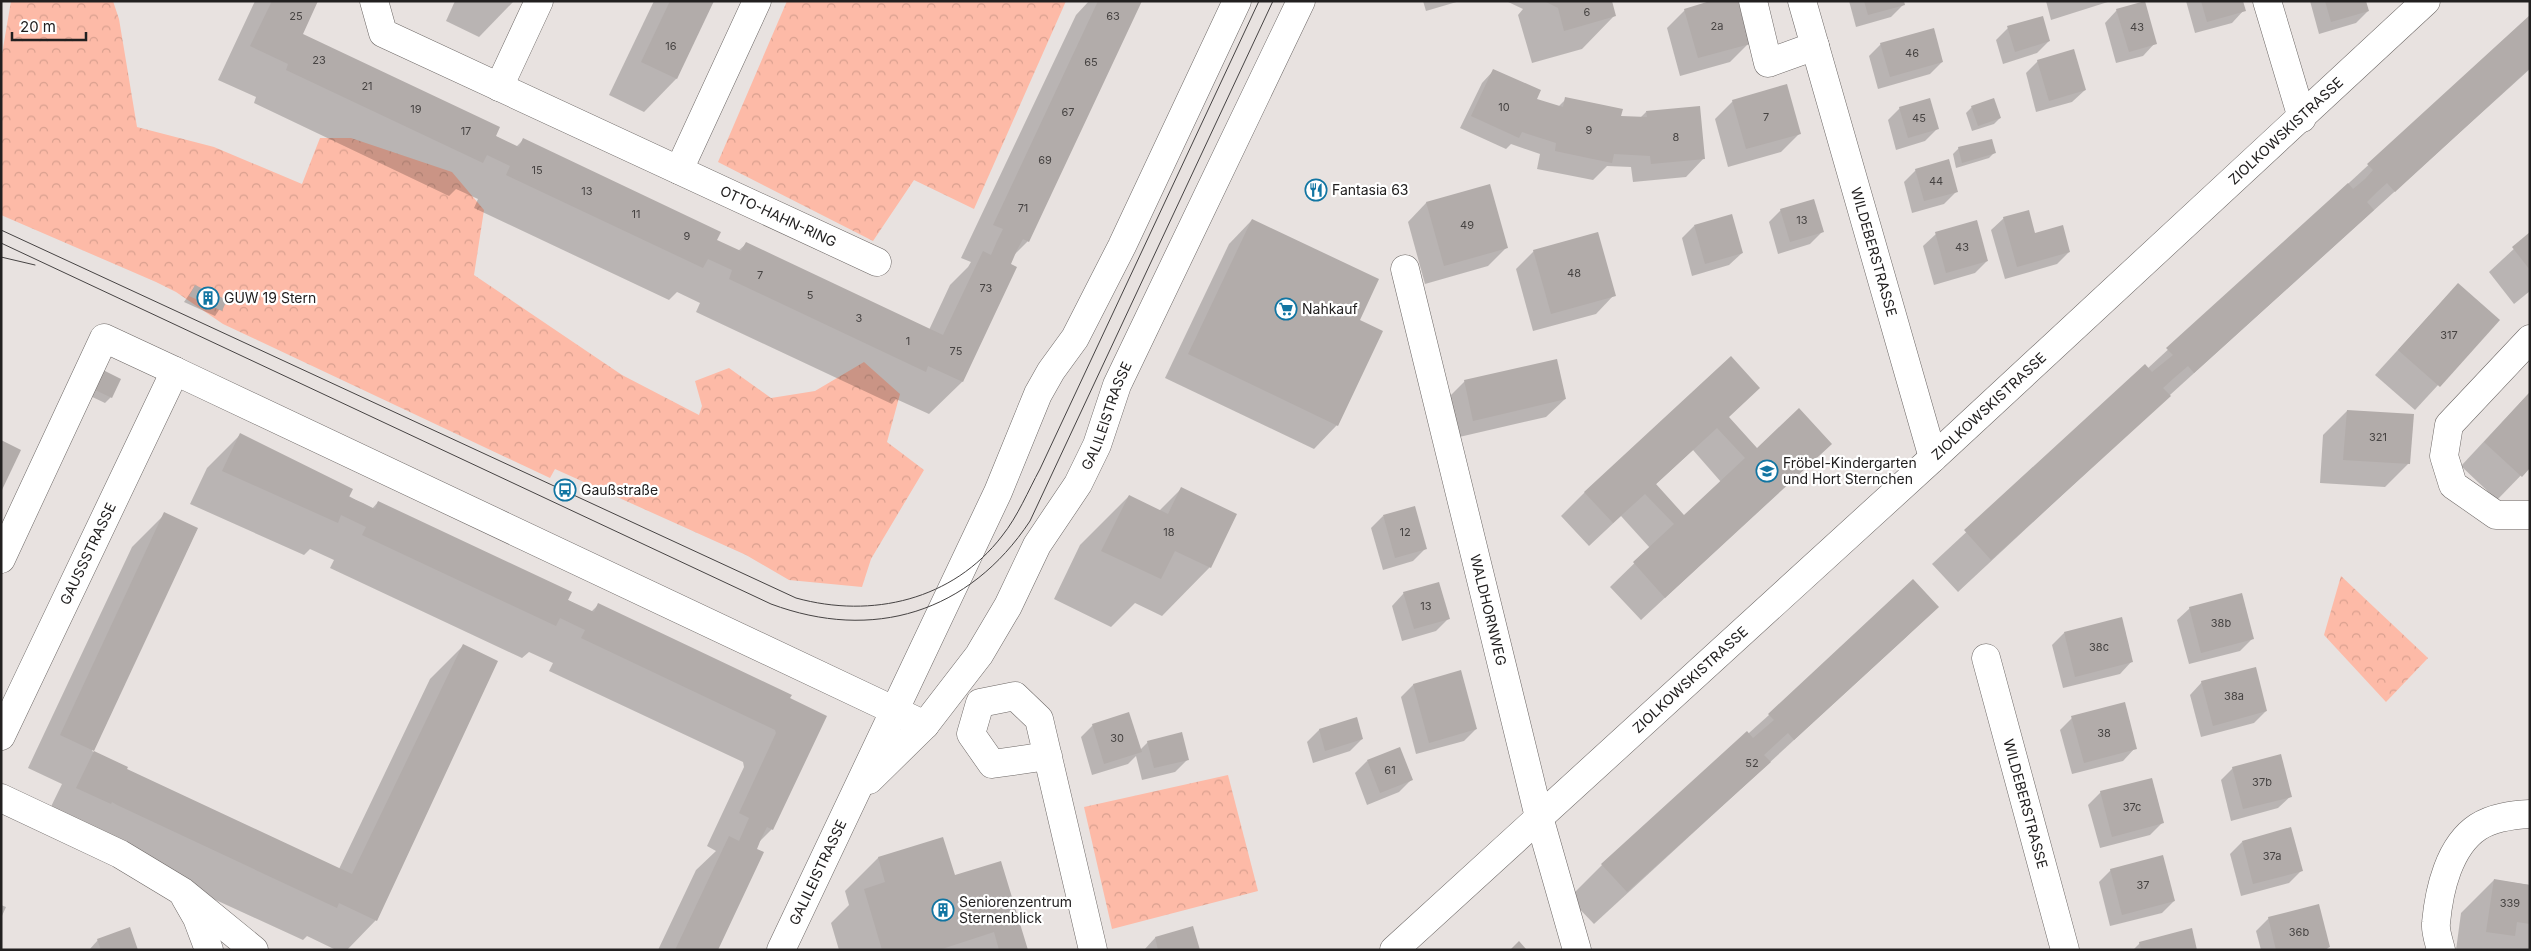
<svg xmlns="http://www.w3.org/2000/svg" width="2531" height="951" viewBox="0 0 2531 951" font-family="Inter,sans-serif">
  <defs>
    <pattern id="forest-crowns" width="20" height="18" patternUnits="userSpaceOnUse" patternTransform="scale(1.25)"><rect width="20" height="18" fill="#fdbaa7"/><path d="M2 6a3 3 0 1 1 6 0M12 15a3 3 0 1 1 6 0" fill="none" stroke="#d9a08f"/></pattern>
  </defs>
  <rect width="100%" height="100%" fill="#e8e2e0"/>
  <g fill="url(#forest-crowns)">
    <polygon points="11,1 113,1 119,19 137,127 214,147 302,184 320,138 351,138 452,172 484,210 474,275 622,375 699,415 702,406 695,381 729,368 771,398 815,391 864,362 900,394 887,442 924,470 871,559 862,587 789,580 746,555 555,469 550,478 223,324 176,292 156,282 1,215 1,60"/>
    <polygon points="787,1 1066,1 974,209 914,180 873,241 718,162"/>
    <polygon points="2341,576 2428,658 2386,702 2324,635"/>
    <polygon points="1228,775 1258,891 1112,929 1084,807"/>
  </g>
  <g fill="#0003" fill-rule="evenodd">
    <polygon points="255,1 317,1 301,34 516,147 523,140 715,240 738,251 746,244 929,330 950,285 968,267 971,262 961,258 1076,15 1089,1 1141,1 1028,241 1013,256 1009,265 1015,268 962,382 929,414 896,399 892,404 696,312 700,303 677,292 669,300 474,208 478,199 456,189 449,196 254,103 256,97 218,80"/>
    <polygon points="455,1 514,1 479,37 446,21"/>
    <polygon points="654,1 713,1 676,79 644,112 609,95"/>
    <polygon points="1423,1 1460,1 1426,11"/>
    <polygon points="1506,1 1610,1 1614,16 1582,49 1532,63 1518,15 1523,9"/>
    <polygon points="1849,1 1903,1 1904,4 1891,17 1856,27"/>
    <polygon points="2046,1 2111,1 2051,20"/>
    <polygon points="2186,1 2242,1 2244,10 2232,23 2195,33"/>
    <polygon points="2310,1 2365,1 2368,11 2356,23 2319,34"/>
    <polygon points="1685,10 1749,43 1730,62 1680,76 1667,28"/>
    <polygon points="2117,10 2155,43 2143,56 2116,63 2105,23"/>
    <polygon points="2530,16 2530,69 2160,404 1958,592 1932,564 2145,366 2147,369"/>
    <polygon points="2008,28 2049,41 2037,53 2003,64 1996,40"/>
    <polygon points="1881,44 1942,62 1930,74 1878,89 1869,56"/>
    <polygon points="2038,61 2085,90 2072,102 2036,112 2026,73"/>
    <polygon points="1494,70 1535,100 1558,107 1566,99 1620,117 1640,118 1646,112 1704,158 1686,177 1633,182 1631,167 1607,166 1593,180 1537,169 1540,154 1511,144 1506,149 1460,128 1482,83"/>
    <polygon points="1733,101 1799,134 1781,152 1728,167 1715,119"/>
    <polygon points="1972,107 2000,118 1994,124 1972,131 1966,113"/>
    <polygon points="1900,108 1937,129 1925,141 1896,150 1888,120"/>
    <polygon points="1959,148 1995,152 1989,158 1956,168 1953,154"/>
    <polygon points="1916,170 1956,192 1944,204 1912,213 1904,182"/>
    <polygon points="1489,186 1506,248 1488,266 1425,284 1408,222 1426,203"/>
    <polygon points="1781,210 1822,232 1810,244 1778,254 1769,222"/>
    <polygon points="2004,218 2034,235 2069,252 2057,264 2005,279 1991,230"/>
    <polygon points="1252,220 1358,321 1337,425 1314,449 1165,378 1229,244"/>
    <polygon points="1694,226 1742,253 1729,265 1692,276 1682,238"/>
    <polygon points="1936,234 1987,261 1975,273 1934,285 1923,246"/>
    <polygon points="2530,234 2530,291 2514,304 2489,272"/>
    <polygon points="1534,251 1614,295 1596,314 1533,331 1516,269"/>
    <polygon points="2458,284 2498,320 2415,410 2375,375"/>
    <polygon points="195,286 225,301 215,316 184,302"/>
    <polygon points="95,376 119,379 111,397 105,403 86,394"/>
    <polygon points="1465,381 1565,399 1546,417 1455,438 1446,400"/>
    <polygon points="2530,392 2530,466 2497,500 2461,466"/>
    <polygon points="2347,411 2409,463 2385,487 2320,483 2323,435"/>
    <path d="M1728 418 1757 450 1831 444 1641 620 1610 587 1650 548 1621 516 1589 546 1561 516 1585 492ZM1693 450 1721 482 1684 517 1655 485Z"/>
    <polygon points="240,435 372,509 378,502 591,612 598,605 790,695 772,829 758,843 717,950 658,950 696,870 716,851 707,846 744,767 743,762 549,671 553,663 529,652 522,658 330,568 334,560 310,549 304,555 190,504 207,468"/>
    <polygon points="1182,488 1210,567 1162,616 1135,603 1111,627 1054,599 1080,545 1129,496 1159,511"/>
    <polygon points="165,514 197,529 92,751 126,767 125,769 339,869 430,679 463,646 376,920 347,950 336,950 307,936 303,940 44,821 62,784 28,768 132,547"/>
    <polygon points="1383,516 1426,548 1413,561 1383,570 1371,528"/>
    <polygon points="1404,593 1448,619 1436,631 1402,641 1392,606"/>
    <polygon points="1937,607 1904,639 1594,924 1569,898 1602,865 1769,715"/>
    <polygon points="2190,608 2253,638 2240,651 2189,664 2177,620"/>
    <polygon points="2064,633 2132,661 2120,674 2063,688 2052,645"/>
    <polygon points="1460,672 1476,729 1464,741 1416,754 1401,697 1413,685"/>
    <polygon points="2202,682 2266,711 2254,723 2201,737 2190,695"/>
    <polygon points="2072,718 2135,748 2123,761 2072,774 2060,730"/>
    <polygon points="1356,719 1362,739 1350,751 1313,763 1307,742 1319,730"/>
    <polygon points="1093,725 1140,750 1148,742 1188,759 1175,772 1142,780 1136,756 1128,764 1092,775 1081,737"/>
    <polygon points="1367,761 1411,780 1399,792 1367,805 1355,773"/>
    <polygon points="2233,768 2291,796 2278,808 2231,821 2221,780"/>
    <polygon points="2101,792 2162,823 2150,835 2100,848 2088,805"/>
    <polygon points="942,839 954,876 1026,950 839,950 831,923 849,905 845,891 878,858"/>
    <polygon points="2242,842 2301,871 2289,883 2241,896 2230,854"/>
    <polygon points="2111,870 2174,901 2162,913 2110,926 2099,882"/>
    <polygon points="2494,880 2530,885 2530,950 2456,950 2461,913"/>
    <polygon points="1,905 6,907 1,918"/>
    <polygon points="2269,918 2329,947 2326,950 2261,950 2256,931"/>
    <polygon points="1155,938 1198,950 1144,950"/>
    <polygon points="98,940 137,950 89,950"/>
    <polygon points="2140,943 2196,950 2133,950"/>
  </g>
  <g fill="#b2acaa" fill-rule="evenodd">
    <polygon points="272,1 318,1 303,34 500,127 496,136 519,147 523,138 721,232 717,240 741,251 746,242 943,335 983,251 991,255 997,241 1003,229 993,225 1098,1 1142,1 1029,242 1023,239 1017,250 1011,264 1017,267 963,382 928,366 926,372 729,279 732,270 708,259 703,268 506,175 510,166 487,155 483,163 286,70 288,64 250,46"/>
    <polygon points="670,1 714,1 677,79 641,62"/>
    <polygon points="1544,1 1612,1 1616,16 1564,31 1558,8"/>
    <polygon points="1710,1 1738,1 1750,44 1698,58 1684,9"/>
    <polygon points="1864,1 1904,1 1905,5 1868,15"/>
    <polygon points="2145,1 2157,44 2129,52 2116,9"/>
    <polygon points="2201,1 2243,1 2246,11 2207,22"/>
    <polygon points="2325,1 2366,1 2369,11 2331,22"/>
    <polygon points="2530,15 2530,68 2395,192 2387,183 2377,192 2367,202 2374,210 2194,373 2188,366 2174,378 2163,388 2171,396 1991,560 1964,530 2145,364 2152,372 2173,355 2166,348 2348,183 2353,189 2365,179 2373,170 2367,164"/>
    <polygon points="2043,16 2050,41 2015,52 2007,26"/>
    <polygon points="1934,28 1943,62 1890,77 1880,43"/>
    <polygon points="2074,49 2086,90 2049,101 2037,60"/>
    <polygon points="1493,69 1541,90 1537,99 1563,107 1565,97 1623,109 1621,116 1647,117 1646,111 1700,106 1705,159 1651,164 1650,156 1614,154 1612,163 1555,151 1556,143 1522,132 1519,138 1471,116"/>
    <polygon points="1787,84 1801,134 1746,149 1732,100"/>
    <polygon points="1930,98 1939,129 1908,138 1899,107"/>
    <polygon points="1994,98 2001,118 1978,126 1971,106"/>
    <polygon points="1992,139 1996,153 1962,163 1958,147"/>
    <polygon points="1949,159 1958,192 1924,201 1915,169"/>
    <polygon points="1490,184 1508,248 1444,266 1426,202"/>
    <polygon points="1814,199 1824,232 1790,242 1780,209"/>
    <polygon points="2029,210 2035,233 2063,225 2070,252 2017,267 2003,217"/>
    <polygon points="1732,214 1743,253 1705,264 1694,225"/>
    <polygon points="1252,219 1379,279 1360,320 1383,331 1338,426 1188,354"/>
    <polygon points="1977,220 1988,261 1946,273 1935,232"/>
    <polygon points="1598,232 1616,296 1551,314 1533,250"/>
    <polygon points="2530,232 2530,270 2512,247"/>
    <polygon points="2458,283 2500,320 2440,387 2398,350"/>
    <polygon points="195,285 227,300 222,311 189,296"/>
    <path d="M1731 356 1760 388 1729 417 1757 448 1799 408 1832 444 1665 598 1633 562 1674 524 1645 494 1613 523 1584 492ZM1717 428 1745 458 1684 515 1656 484Z"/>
    <polygon points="1557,359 1566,399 1473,421 1464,380"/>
    <polygon points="101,369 121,379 112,398 91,388"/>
    <polygon points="2530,392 2530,468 2522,477 2484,442"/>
    <polygon points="2347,410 2414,414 2410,464 2343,460"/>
    <polygon points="240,433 353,489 349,497 363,503 375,509 378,501 572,592 568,600 594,612 598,603 792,695 790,698 827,716 773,830 767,827 761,839 757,849 764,852 718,950 675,950 729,836 739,841 749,818 739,813 776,733 775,730 581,638 585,630 560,618 556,626 362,535 366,527 341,515 338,523 222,471"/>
    <polygon points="1,440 21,450 1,492"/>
    <polygon points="1181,487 1237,514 1211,568 1175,551 1161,579 1101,551 1129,495 1168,514"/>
    <polygon points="1415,506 1427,549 1395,558 1383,515"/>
    <polygon points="164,512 198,528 94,751 60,735"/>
    <polygon points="1913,579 1939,607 1794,740 1788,733 1777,743 1764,755 1771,762 1627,892 1601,864 1747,731 1753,738 1774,720 1768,714"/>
    <polygon points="1439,582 1450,619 1414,629 1403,592"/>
    <polygon points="2242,593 2254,639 2201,653 2189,607"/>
    <polygon points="2122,617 2133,662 2075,677 2064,632"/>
    <polygon points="463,644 498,661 377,921 339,903 337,908 117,805 112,802 111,804 76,788 94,751 128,767 127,769 352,874"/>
    <polygon points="2256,667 2267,711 2213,726 2201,681"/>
    <polygon points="1461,670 1477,729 1429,743 1413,684"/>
    <polygon points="2125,702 2137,749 2084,763 2071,716"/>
    <polygon points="1129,712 1142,752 1104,764 1092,724"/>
    <polygon points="1357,717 1363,739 1325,751 1319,729"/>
    <polygon points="1182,732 1189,760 1154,768 1147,741"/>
    <polygon points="1400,747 1413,780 1380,793 1367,760"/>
    <polygon points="2281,754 2292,797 2243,809 2232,767"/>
    <polygon points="2152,778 2164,823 2112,837 2100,791"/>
    <polygon points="2291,827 2303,871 2253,884 2242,841"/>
    <polygon points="943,837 955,875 1001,861 1028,950 999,950 994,932 939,950 882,950 864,889 885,882 878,857"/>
    <polygon points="2163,855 2175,901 2122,915 2110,869"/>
    <polygon points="2494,879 2530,885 2530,924 2517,922 2515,936 2486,932"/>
    <polygon points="2319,904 2330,947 2321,950 2276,950 2268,917"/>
    <polygon points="1193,926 1200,950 1158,950 1155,937"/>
    <polygon points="130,927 138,950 101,950 97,939"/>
    <polygon points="2192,928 2197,950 2141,950 2139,942"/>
    <polygon points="1519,941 1527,950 1510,950"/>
  </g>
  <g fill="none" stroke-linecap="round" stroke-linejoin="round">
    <g stroke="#6c6765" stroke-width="29">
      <g id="minor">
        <path id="s1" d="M374 1 383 33 877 262"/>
        <polyline points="1753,1 1768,63 1815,46"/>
        <path id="s2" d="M1802 1 1933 458"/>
        <polyline points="2267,1 2302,118"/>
        <polyline points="499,87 539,1"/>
        <polyline points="679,170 757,1"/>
        <path id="s3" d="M1405 269 1539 817 1577 950"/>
        <polyline points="2530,339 2449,425 2444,456 2453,485 2496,515 2530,515"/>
        <polyline points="1,559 104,338 175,371"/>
        <path id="s4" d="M1986 658 2065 950"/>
        <path id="s5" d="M1 736 175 371 925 725"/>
        <polyline points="1048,756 992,764 971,734 980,703 1015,696 1039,719 1093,950"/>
        <path id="s6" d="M869 780 925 725 979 655 1008 606 1037 545 1078 484 1097 445 1117 385 1301 1"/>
        <polyline points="1,798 120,854 183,892 254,950"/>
        <polyline points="185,897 197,918 209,950"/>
        <path id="s7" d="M781 950 998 492 1038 394 1051 371 1075 338 1122 246 1237 1"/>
        <path id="s8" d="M1394 950 1933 458 2426 1"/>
        <path d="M2441 950C2439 942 2435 931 2436 923 2439 890 2449 846 2478 827 2493 817 2513 815 2530 814"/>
      </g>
    </g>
    <use href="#minor" stroke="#fff" stroke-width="28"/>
    <g stroke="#464343" stroke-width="1">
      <path d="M1 230 796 598C872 619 953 600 1002 536 1018 516 1028 491 1040 469L1259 1"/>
      <path d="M1 243 771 604C873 642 969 613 1030 521L1273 1"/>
      <polyline points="1,257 35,265"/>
    </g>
  </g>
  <defs>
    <g id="restaurant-ring" transform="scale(1.125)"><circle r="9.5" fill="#fff" stroke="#1175a2" stroke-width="1.5"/><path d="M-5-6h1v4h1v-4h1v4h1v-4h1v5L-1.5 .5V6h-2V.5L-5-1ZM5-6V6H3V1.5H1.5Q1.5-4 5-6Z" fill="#1175a2"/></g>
    <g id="building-ring" transform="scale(1.125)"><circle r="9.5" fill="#fff" stroke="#1175a2" stroke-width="1.5"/><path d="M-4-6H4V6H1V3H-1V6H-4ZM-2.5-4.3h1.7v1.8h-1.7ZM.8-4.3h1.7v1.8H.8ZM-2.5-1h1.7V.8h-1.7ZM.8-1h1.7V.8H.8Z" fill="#1175a2"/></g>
    <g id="supermarket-ring" transform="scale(1.125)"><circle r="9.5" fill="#fff" stroke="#1175a2" stroke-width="1.5"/><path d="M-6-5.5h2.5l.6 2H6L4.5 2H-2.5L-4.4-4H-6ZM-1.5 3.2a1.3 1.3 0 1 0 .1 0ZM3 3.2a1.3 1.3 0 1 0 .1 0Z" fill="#1175a2"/></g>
    <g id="school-ring" transform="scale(1.125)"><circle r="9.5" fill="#fff" stroke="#1175a2" stroke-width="1.5"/><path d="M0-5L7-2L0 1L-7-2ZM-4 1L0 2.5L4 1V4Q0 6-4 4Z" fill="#1175a2"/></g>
    <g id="bus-ring" transform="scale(1.125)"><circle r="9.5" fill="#fff" stroke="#1175a2" stroke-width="1.5"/><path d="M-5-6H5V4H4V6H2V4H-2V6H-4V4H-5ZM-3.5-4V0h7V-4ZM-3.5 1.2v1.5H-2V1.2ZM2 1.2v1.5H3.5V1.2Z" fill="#1175a2"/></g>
  </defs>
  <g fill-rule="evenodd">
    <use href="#restaurant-ring" x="1316" y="190"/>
    <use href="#building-ring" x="208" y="298"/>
    <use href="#supermarket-ring" x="1286" y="309"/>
    <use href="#school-ring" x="1767" y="471"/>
    <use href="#bus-ring" x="565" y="490"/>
    <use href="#building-ring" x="943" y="910"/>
  </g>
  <g text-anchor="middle" stroke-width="4.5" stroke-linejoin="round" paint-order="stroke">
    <g font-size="11" fill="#464342">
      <text x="1587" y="16">6</text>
      <text x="296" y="20">25</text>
      <text x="1113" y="20">63</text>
      <text x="1717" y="30">2a</text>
      <text x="2137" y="31">43</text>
      <text x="671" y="50">16</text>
      <text x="1912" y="57">46</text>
      <text x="319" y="64">23</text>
      <text x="1091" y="66">65</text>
      <text x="367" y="90">21</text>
      <text x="1504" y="111">10</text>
      <text x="416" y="113">19</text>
      <text x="1068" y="116">67</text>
      <text x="1766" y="121">7</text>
      <text x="1919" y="122">45</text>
      <text x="1589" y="134">9</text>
      <text x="466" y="135">17</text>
      <text x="1676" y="141">8</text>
      <text x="1045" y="164">69</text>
      <text x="537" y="174">15</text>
      <text x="1936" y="185">44</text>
      <text x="587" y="195">13</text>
      <text x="1023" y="212">71</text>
      <text x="636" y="218">11</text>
      <text x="1802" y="224">13</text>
      <text x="1467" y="229">49</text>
      <text x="687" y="240">9</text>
      <text x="1962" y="251">43</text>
      <text x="1574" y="277">48</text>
      <text x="760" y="279">7</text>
      <text x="986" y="292">73</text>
      <text x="810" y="299">5</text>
      <text x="859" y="322">3</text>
      <text x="2449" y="339">317</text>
      <text x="908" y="345">1</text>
      <text x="956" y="355">75</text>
      <text x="2378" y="441">321</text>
      <text x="1169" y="536">18</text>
      <text x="1405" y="536">12</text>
      <text x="1426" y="610">13</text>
      <text x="2221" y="627">38b</text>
      <text x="2099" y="651">38c</text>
      <text x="2234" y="700">38a</text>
      <text x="2104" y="737">38</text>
      <text x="1117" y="742">30</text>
      <text x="1752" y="767">52</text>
      <text x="1390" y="774">61</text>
      <text x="2262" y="786">37b</text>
      <text x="2132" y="811">37c</text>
      <text x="2272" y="860">37a</text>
      <text x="2143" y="889">37</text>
      <text x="2510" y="907">339</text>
      <text x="2299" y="936">36b</text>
    </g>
    <g font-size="14" fill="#222020" stroke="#fff">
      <text dy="5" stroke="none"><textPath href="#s8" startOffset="1211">ZIOLKOWSKISTRASSE</textPath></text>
      <text dy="5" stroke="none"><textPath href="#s1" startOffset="469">OTTO-HAHN-RING</textPath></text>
      <text dy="5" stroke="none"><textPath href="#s2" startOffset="261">WILDEBERSTRASSE</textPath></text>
      <text dy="5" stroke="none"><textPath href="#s8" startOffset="806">ZIOLKOWSKISTRASSE</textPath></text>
      <text dy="5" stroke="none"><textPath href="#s6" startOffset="439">GALILEISTRASSE</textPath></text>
      <text dy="5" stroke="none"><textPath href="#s5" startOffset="202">GAUSSSTRASSE</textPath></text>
      <text dy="5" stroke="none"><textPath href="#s3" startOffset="351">WALDHORNWEG</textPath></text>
      <text dy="5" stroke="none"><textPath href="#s8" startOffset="401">ZIOLKOWSKISTRASSE</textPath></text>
      <text dy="5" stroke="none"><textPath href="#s4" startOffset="151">WILDEBERSTRASSE</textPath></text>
      <text dy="5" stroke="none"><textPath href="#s7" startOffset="86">GALILEISTRASSE</textPath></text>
    </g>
    <g font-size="14" fill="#222020" stroke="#fff" text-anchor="start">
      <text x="1332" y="195">Fantasia 63</text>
      <text x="224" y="303">GUW 19 Stern</text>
      <text x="1302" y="314">Nahkauf</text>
      <text x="1783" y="468">Fröbel-Kindergarten<tspan x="1783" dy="16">und Hort Sternchen</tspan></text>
      <text x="581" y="495">Gaußstraße</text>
      <text x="959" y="907">Seniorenzentrum<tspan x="959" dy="16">Sternenblick</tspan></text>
    </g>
  </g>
  <rect width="2531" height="951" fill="none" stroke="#222020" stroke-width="5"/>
  <path d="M12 32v8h74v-8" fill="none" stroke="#222020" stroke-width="2.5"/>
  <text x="20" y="32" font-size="15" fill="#222020" stroke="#ffffff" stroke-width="4" paint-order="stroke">20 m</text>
</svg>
